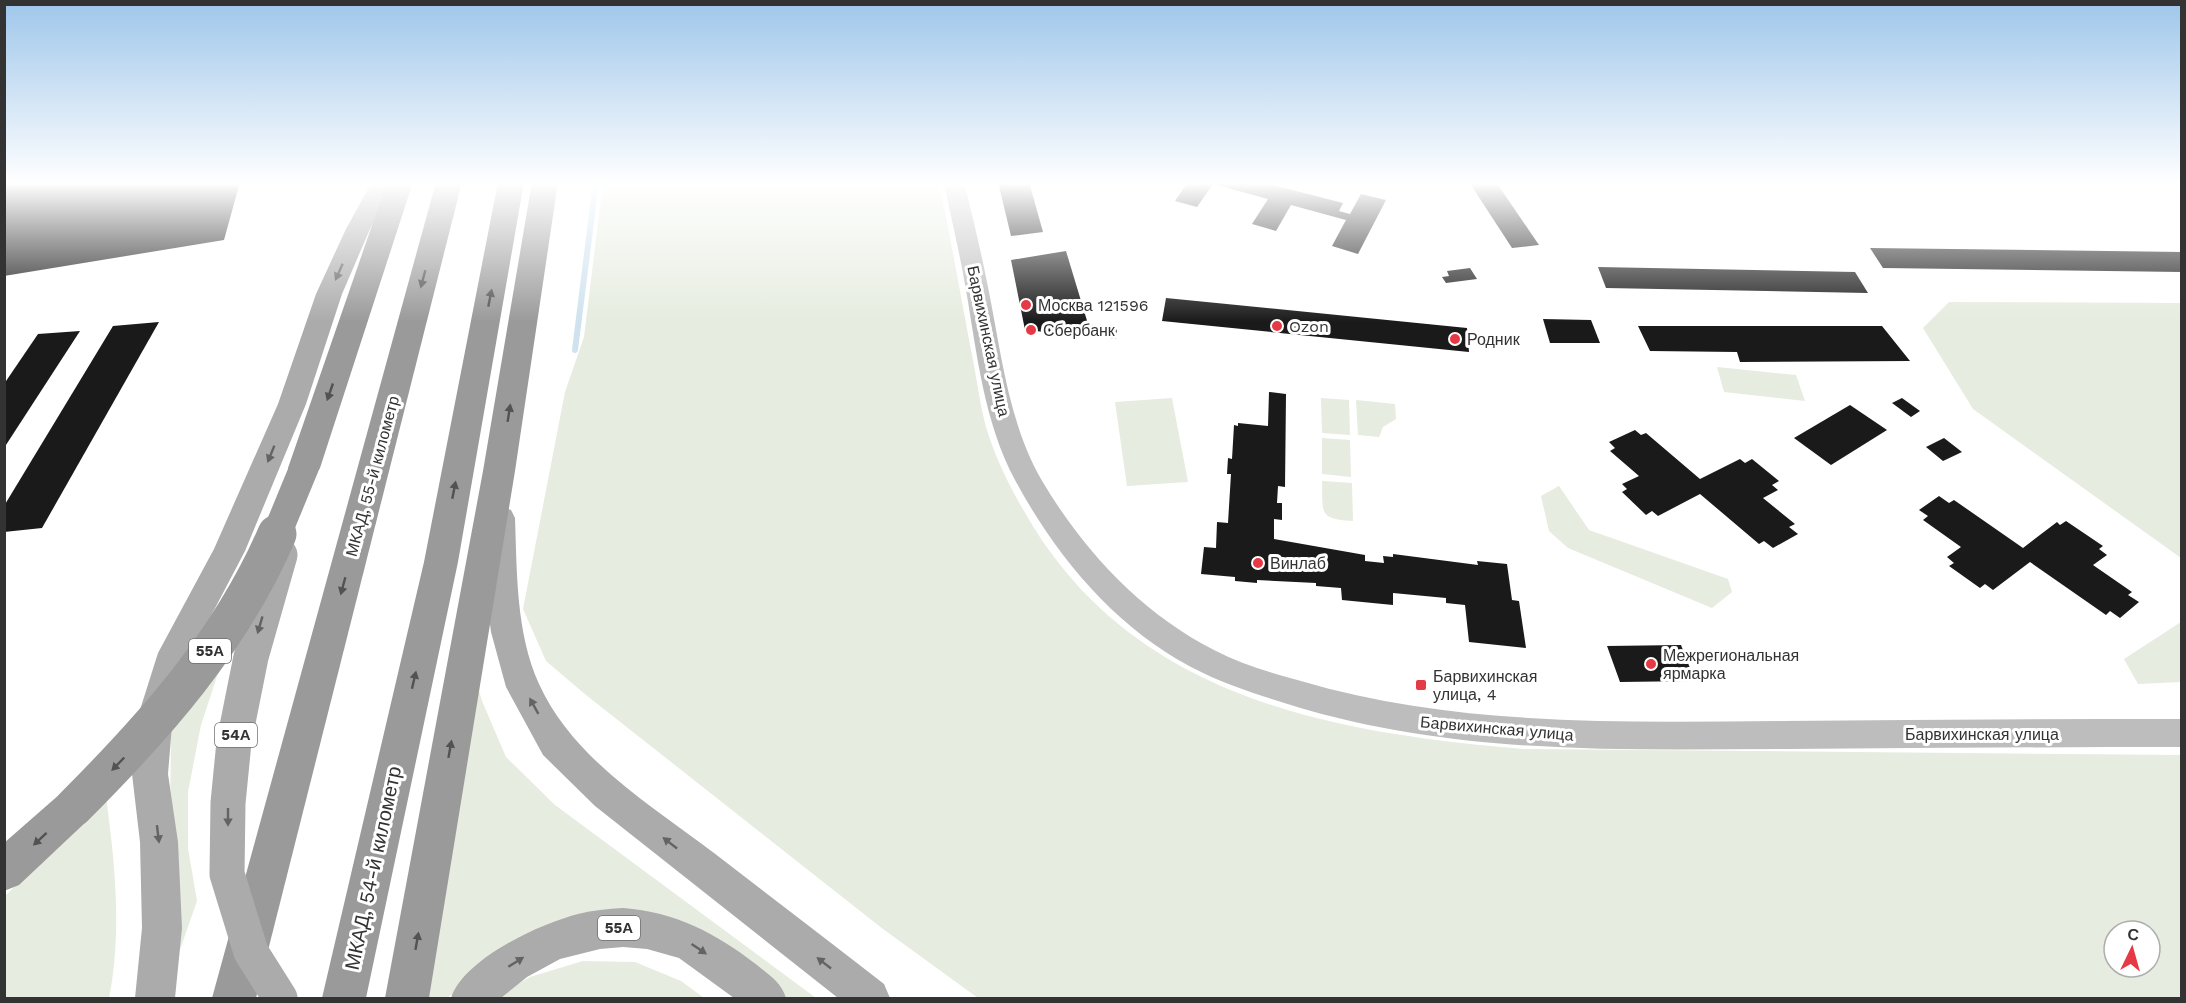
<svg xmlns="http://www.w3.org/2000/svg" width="2186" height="1003" viewBox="0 0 2186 1003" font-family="'Work Sans',sans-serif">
  <rect width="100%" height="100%" fill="#fff"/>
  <g fill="#e6ecdf" fill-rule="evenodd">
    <path d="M603 182H939C950 236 960 291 970 345 976 372 979 401 986 427 996 461 1013 493 1031 523 1138 699 1333 733 1523 749L2181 755V998H978L883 929 586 695 546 661 523 609 565 392 584 337ZM2114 931H2150V967H2114Z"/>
    <polygon points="1949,302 2181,303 2181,558 1973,409 1923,328"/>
    <polygon points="1717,367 1796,375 1805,401 1724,392"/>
    <polygon points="1172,398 1188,482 1127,486 1115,402"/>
    <polygon points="1321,398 1349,400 1350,435 1322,433"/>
    <polygon points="1356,400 1395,404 1396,419 1383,427 1379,437 1358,435"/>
    <polygon points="1322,438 1350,440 1351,477 1322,474"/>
    <path d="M1322 481 1352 483 1353 521C1318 519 1323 513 1322 481Z"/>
    <polygon points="1559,486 1589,530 1728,579 1732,592 1712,608 1568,548 1549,531 1541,496"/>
    <polygon points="2181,622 2181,682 2138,684 2124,659"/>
    <polygon points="223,658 201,725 188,792 188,848 197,901 163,998 169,948 171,726"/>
    <polygon points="471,664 482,701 506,757 555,805 816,998 774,998 701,940 649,921 473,978 447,998 417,998"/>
    <path d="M106 797C115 863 122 933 109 998H5V896Z"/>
    <polygon points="583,961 635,962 681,981 704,998 492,998 530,977"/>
  </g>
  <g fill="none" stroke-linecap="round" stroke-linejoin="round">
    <polyline stroke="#cfe2ee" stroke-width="6" points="575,350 596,182"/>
  </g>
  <g fill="#1a1a1a">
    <polygon points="4,182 240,182 224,240 4,276"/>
    <polygon points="998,182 1029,182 1043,232 1011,236"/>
    <polygon points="1188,182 1261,182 1343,203 1339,211 1350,214 1361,194 1386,200 1358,254 1332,246 1346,220 1291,205 1276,231 1252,224 1268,199 1213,184 1197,207 1175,201"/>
    <polygon points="1469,182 1496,182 1539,245 1512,248"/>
    <polygon points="1870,248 2182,252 2182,272 1883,268"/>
    <polygon points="1066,251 1088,324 1117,327 1116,339 1025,330 1011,260"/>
    <polygon points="1598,267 1855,272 1868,293 1606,288"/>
    <polygon points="1470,268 1477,279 1446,283 1442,277 1449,276 1447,271"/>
    <polygon points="1166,298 1467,328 1469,352 1162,321"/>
    <polygon points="1543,319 1591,320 1600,343 1550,343"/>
    <polygon points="159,322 42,528 4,532 4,506 113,326"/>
    <polygon points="1638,326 1882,326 1910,361 1740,362 1737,352 1650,351"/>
    <polygon points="80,331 4,448 4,384 38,334"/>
    <polygon points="1269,392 1286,394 1285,487 1278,486 1277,503 1282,503 1282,520 1274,519 1274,539 1365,555 1365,561 1384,563 1383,556 1393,557 1393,554 1478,565 1477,561 1507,564 1512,600 1519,601 1526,648 1469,642 1465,605 1446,603 1446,598 1393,593 1393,605 1342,600 1341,588 1316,586 1316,583 1257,580 1257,583 1235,581 1235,577 1201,574 1204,547 1216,548 1217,522 1228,523 1231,474 1227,474 1228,458 1232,459 1234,425 1238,426 1238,423 1268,426"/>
    <polygon points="1902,398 1920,411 1911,417 1892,403"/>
    <polygon points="1850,405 1887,430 1831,465 1794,438"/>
    <polygon points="1635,430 1641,435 1646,433 1700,479 1740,459 1745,463 1752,459 1779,481 1772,485 1778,490 1763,498 1795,524 1789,527 1798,534 1773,548 1764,541 1759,544 1700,494 1658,516 1652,511 1646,515 1622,492 1627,489 1622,484 1639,476 1610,451 1615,448 1609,442"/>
    <polygon points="1944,438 1962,452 1943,461 1926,447"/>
    <polygon points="1939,496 1949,503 1954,500 2023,548 2057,522 2060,525 2066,521 2103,546 2099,549 2107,555 2093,565 2132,592 2128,595 2139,602 2120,618 2110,611 2106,615 2030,562 1993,590 1985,584 1980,588 1949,566 1954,563 1947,557 1961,547 1923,520 1928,516 1919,510"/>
    <polygon points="1681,645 1695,681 1620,682 1607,646"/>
  </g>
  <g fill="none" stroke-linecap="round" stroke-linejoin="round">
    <path fill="#bdbdbd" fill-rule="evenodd" d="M944 182H964C973 217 981 252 988 287 1001 351 1008 421 1041 479 1082 549 1141 613 1214 650 1241 664 1271 673 1301 681 1457 727 1620 722 1782 721 1915 720 2048 719 2182 719V747C2050 747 1919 748 1787 749 1621 750 1455 755 1294 706 1259 695 1223 684 1191 667 1114 626 1056 556 1015 480 984 422 977 354 966 290 960 254 951 218 944 182Z"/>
    <g fill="#ababab" fill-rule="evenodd">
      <polygon points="372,182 395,182 370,229 342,294 306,404 245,551 191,654 173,713 168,774 178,842 182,928 175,998 135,998 142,928 140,842 132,774 139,713 158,653 214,549 278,404 316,294 346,229"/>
      <path d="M500 506 511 510 515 518C517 573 516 633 539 684 573 759 651 805 714 853 771 897 828 940 884 984L890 998H838L595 806 543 755 506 687 491 632 485 586V518L489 510Z"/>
      <path d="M623 908C675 912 716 933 757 965 770 976 781 982 786 998H734L679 958 647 949 623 947 600 949 560 959 527 977 501 998H451C464 959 539 924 578 914 593 910 608 909 623 908Z"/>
    </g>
    <g fill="#9a9a9a" fill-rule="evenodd">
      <polygon points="387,182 413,182 320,468 315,477 304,480 293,477 288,468"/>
      <polygon points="436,182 462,182 256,998 212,998"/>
      <polygon points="498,182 524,182 458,562 366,998 322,998 424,562"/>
      <polygon points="532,182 558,182 515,471 429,998 385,998 483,471"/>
      <polygon points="74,788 88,794 94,807 88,820 19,885 4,891 4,843 60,794"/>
    </g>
    <polyline stroke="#ababab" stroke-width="35" points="280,555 251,657 234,742 228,803 227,874 251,952 280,998"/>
    <polyline stroke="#9a9a9a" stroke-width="29" points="276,536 304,468"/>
    <path stroke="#9a9a9a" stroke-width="39" d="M74 807C155 726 231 641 277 534"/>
  </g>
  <defs><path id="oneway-solid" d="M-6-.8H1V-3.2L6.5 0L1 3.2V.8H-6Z" transform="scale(1.5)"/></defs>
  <g fill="#636363">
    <use href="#oneway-solid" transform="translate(339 272) rotate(114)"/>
    <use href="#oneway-solid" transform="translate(271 454) rotate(112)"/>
    <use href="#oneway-solid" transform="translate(260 625) rotate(106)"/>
    <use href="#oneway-solid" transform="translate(534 706) rotate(-119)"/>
    <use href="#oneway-solid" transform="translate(228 817) rotate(90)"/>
    <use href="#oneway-solid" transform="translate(158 834) rotate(83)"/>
    <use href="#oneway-solid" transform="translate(670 843) rotate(-142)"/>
    <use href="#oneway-solid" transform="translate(699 949) rotate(34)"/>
    <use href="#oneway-solid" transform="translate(516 962) rotate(-32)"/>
    <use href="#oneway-solid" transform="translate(824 963) rotate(-142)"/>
  </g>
  <g fill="#525252">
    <use href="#oneway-solid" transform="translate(423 279) rotate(105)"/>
    <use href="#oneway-solid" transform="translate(490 298) rotate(-79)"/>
    <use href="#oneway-solid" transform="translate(330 392) rotate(109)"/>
    <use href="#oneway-solid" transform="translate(509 413) rotate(-81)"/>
    <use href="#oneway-solid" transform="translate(454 490) rotate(-79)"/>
    <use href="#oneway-solid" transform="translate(343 586) rotate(105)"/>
    <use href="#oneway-solid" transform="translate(414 680) rotate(-77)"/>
    <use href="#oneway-solid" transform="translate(450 749) rotate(-80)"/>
    <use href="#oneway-solid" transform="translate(118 764) rotate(134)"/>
    <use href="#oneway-solid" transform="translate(40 839) rotate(137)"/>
    <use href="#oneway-solid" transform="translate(417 941) rotate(-80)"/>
  </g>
  <linearGradient id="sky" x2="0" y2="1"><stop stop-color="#9ec6ea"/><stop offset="0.57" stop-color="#fff"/><stop offset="1" stop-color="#fff" stop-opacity="0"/></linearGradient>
  <rect width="2186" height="322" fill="url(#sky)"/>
  <g fill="#e63946" stroke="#fff" stroke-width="2">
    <circle cx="1026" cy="305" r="6"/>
    <circle cx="1277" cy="326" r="6"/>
    <circle cx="1031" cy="330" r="6"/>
    <circle cx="1455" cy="339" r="6"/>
    <circle cx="1258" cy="563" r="6"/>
    <circle cx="1651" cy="664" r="6"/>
    <rect x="1415" y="679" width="12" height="12" rx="3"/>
  </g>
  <g text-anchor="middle" stroke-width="6" stroke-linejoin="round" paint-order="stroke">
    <g fill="#fff" stroke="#707070" stroke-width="1.5">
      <rect x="189" y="639" width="42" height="24" rx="4.5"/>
      <rect x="215" y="723" width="42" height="24" rx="4.5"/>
      <rect x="598" y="916" width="42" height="24" rx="4.5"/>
    </g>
    <g font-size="15" font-weight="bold" fill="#333">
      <text x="210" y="656">55А</text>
      <text x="236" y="740">54А</text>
      <text x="619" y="933">55А</text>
    </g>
    <g font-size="16" fill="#333" stroke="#fff" text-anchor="start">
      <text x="1038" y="311">Москва 121596</text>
      <text x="1289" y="332">Ozon</text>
      <text x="1043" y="336">Сбербанк</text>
      <text x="1467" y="345">Родник</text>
      <text x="1270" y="569">Винлаб</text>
      <text x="1663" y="661">Межрегиональная<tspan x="1663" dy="18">ярмарка</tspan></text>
      <text x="1433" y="682">Барвихинская<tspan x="1433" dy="18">улица, 4</tspan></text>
    </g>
    <g font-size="16" fill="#333" stroke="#fff">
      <text transform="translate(989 341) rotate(78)" y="6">Барвихинская улица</text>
      <text transform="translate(372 476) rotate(-75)" y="6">МКАД, 55-й километр</text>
      <text transform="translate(1497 728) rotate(5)" y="6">Барвихинская улица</text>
      <text x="1982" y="740">Барвихинская улица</text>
    </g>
    <g font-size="20" fill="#333" stroke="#fff">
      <text transform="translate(373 868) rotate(-78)" y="7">МКАД, 54-й километр</text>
    </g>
  </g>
  <rect width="2186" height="1003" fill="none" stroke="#333333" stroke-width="12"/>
  <g transform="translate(2132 949) rotate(5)"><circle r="28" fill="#ffffff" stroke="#adadad" stroke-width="1.5"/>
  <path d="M0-4.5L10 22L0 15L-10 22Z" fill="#e63946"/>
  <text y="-9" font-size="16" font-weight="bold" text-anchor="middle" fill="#333333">С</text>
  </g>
</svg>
